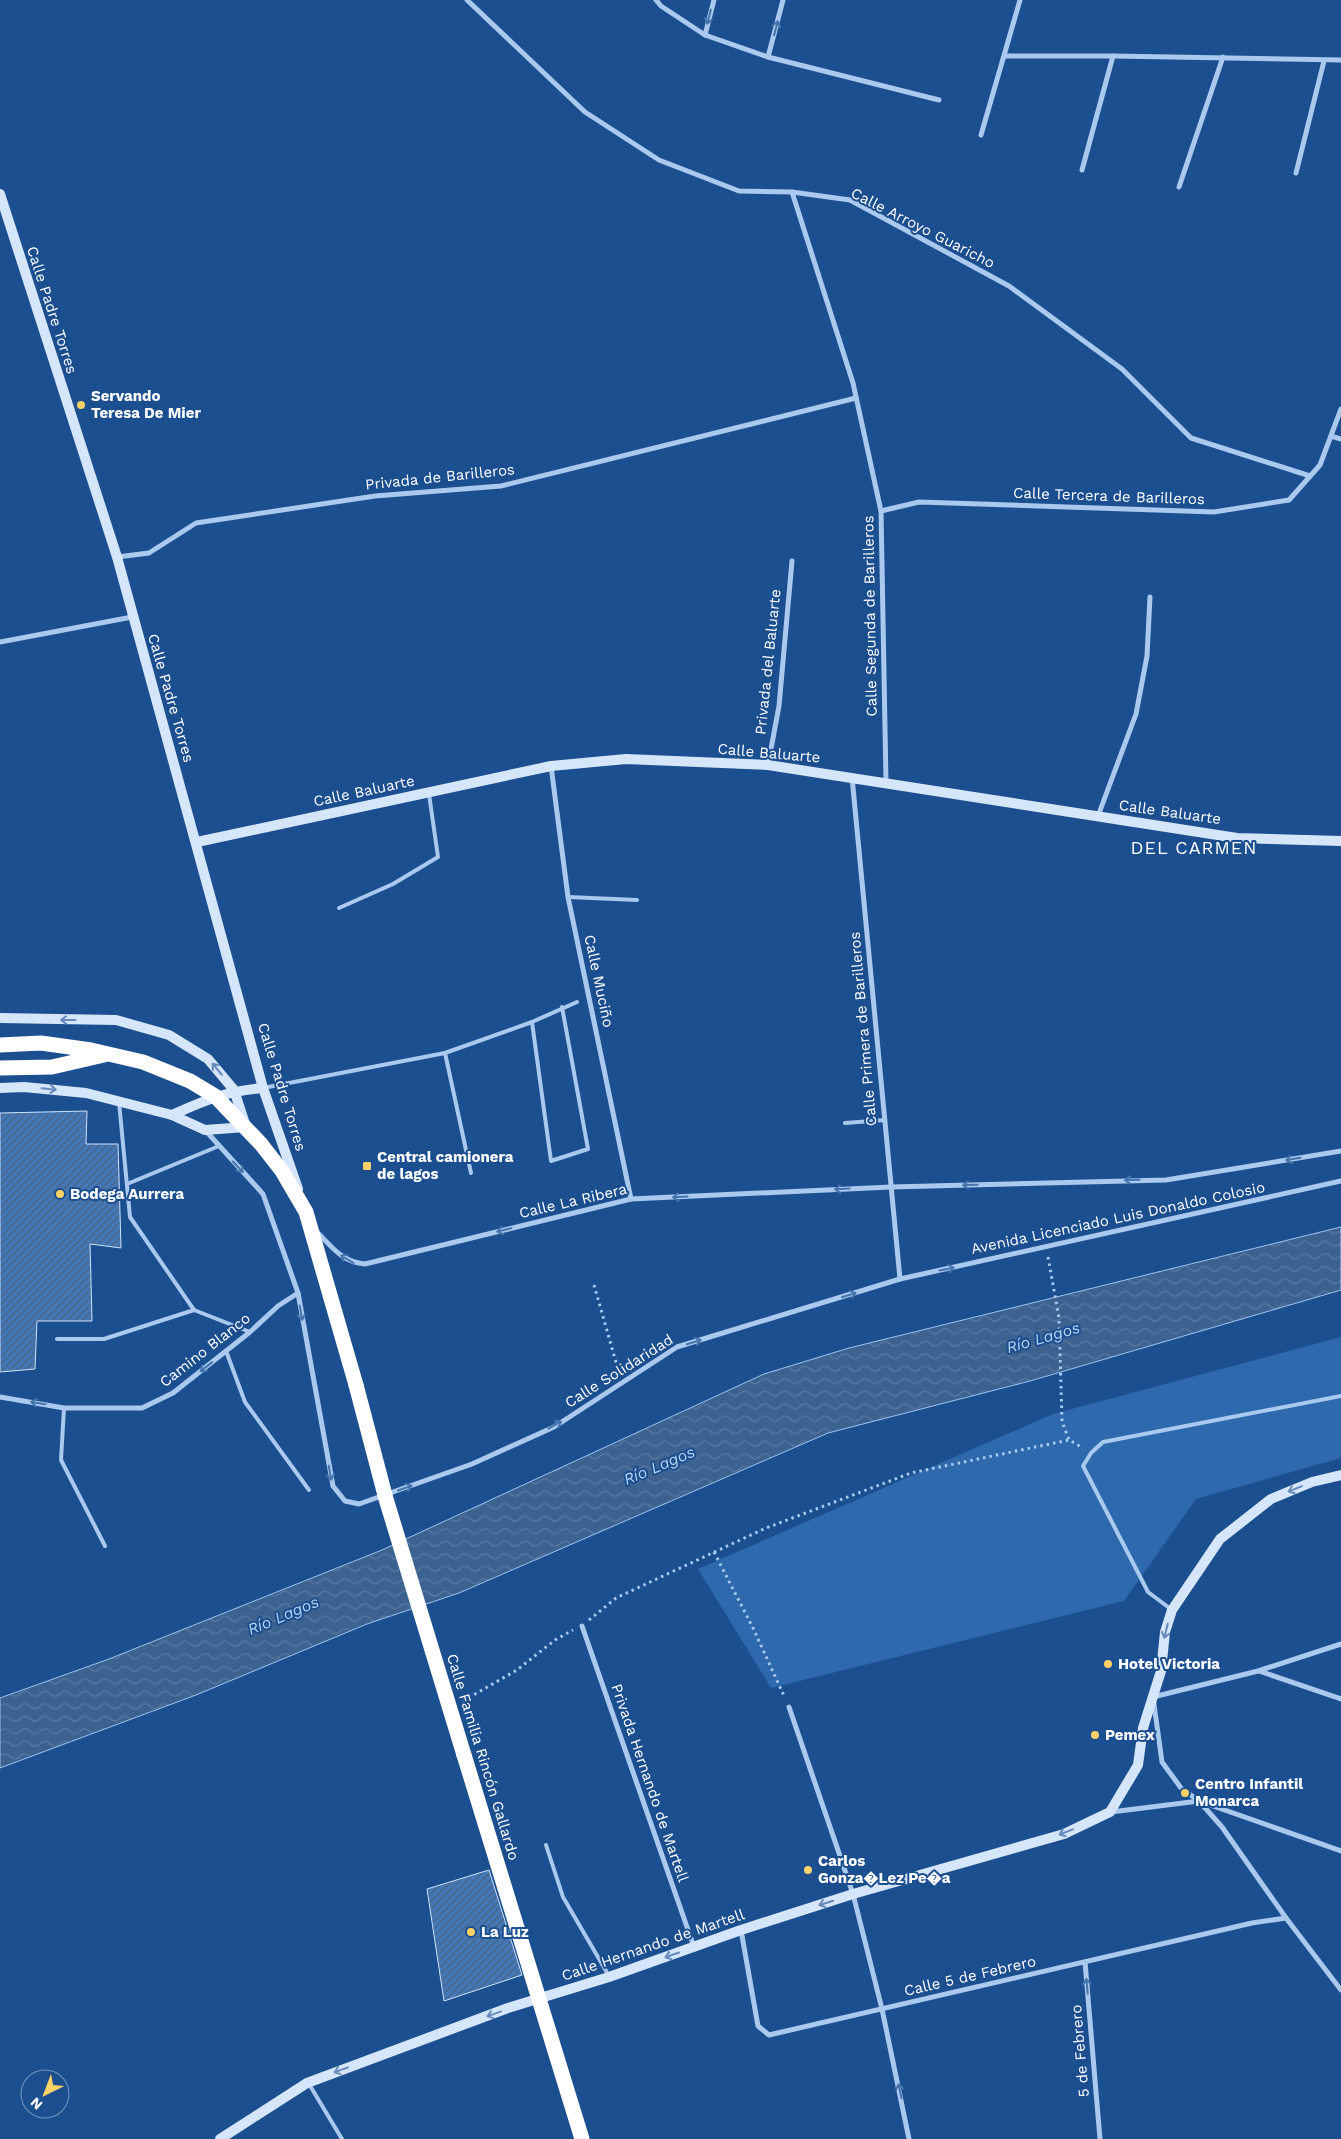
<svg xmlns="http://www.w3.org/2000/svg" width="1341" height="2139" viewBox="0 0 1341 2139" font-family="'Work Sans',sans-serif">
  <defs>
    <pattern id="water-waves" width="16" height="10" patternUnits="userSpaceOnUse" patternTransform="scale(1.25)"><rect width="16" height="10" fill="#3c6290"/><path d="M0 5q4-4 8 0t8 0" fill="none" stroke="#597aa1"/></pattern>
    <pattern id="building-hatch" width="6" height="6" patternUnits="userSpaceOnUse" patternTransform="scale(1.25)"><rect width="6" height="6" fill="#4478b7"/><path d="M-1 1l2-2M0 6l6-6M5 7l2-2" fill="none" stroke="#486282"/></pattern>
  </defs>
  <rect width="100%" height="100%" fill="#1b4f8f"/>
  <polygon fill="#2e69ad" points="1341,1337 1341,1458 1196,1499 1124,1601 771,1688 698,1569 1053,1414"/>
  <polygon fill="url(#water-waves)" stroke="#9cc4f0" points="1341,1227 1341,1290 1030,1381 828,1433 459,1593 367,1624 196,1695 0,1768 0,1698 109,1659 382,1550 764,1374 849,1348"/>
  <g fill="url(#building-hatch)" stroke="#cfe3fa">
    <polygon points="87,1111 86,1144 118,1144 121,1248 90,1244 92,1321 37,1321 35,1369 0,1372 0,1113"/>
    <polygon points="489,1870 522,1975 444,2001 427,1889"/>
  </g>
  <g fill="none" stroke-linecap="round" stroke-linejoin="round">
    <g stroke="#a9c9ee" stroke-width="3" stroke-dasharray="2.5 4" stroke-linecap="butt">
      <polyline points="1048,1257 1059,1318 1062,1421 1069,1440"/>
      <polyline points="594,1285 619,1373"/>
      <polyline points="714,1552 753,1628 785,1698"/>
      <polyline points="589,1620 616,1598 766,1528 911,1473 1069,1440 1083,1448"/>
      <polyline points="463,1701 517,1670 555,1640 573,1630"/>
    </g>
    <g stroke="#a9c9ee" stroke-width="4">
      <polyline points="568,897 637,900"/>
      <polyline points="339,908 393,884 438,857 429,794"/>
      <polyline points="562,1007 588,1149 551,1161 532,1022 577,1002"/>
      <polyline points="445,1053 471,1173"/>
      <polyline points="263,1088 445,1053 532,1022"/>
      <polyline points="119,1102 130,1217 194,1310"/>
      <polyline points="845,1123 885,1120"/>
      <polyline points="127,1184 219,1146"/>
      <polyline points="57,1339 104,1339 194,1310 250,1332"/>
      <polyline points="226,1351 245,1402 309,1490"/>
      <polyline points="64,1408 61,1460 105,1546"/>
      <polyline points="1172,1610 1148,1592 1083,1466 1091,1453 1103,1442 1341,1396"/>
      <polyline points="546,1845 563,1897 609,1976"/>
      <polyline points="309,2084 342,2139"/>
    </g>
    <g stroke="#a9c9ee" stroke-width="5">
      <polyline points="467,0 585,112 659,160 739,191 792,192 850,200 1009,286 1122,369 1191,438 1310,476"/>
      <polyline points="656,0 661,6 705,35 768,57 939,100"/>
      <polyline points="705,35 714,0"/>
      <polyline points="1005,56 1113,56 1341,60"/>
      <polyline points="768,57 783,0"/>
      <polyline points="981,135 1020,0"/>
      <polyline points="1082,170 1113,56"/>
      <polyline points="1296,173 1324,61"/>
      <polyline points="1179,187 1223,57"/>
      <polyline points="792,192 853,383 881,511 886,782"/>
      <polyline points="1331,436 1341,439"/>
      <polyline points="881,511 919,502 1214,512 1289,500 1320,465 1341,409"/>
      <polyline points="117,557 149,553 196,523 375,496 501,486 856,398"/>
      <polyline points="0,642 132,617"/>
      <polyline points="768,765 779,706 792,561"/>
      <polyline points="551,766 568,897 631,1199"/>
      <polyline points="852,777 900,1279"/>
      <polyline points="1098,816 1136,714 1147,656 1150,597"/>
      <polyline points="205,1130 263,1194 298,1293 333,1486 345,1501 359,1504 472,1464 554,1427 677,1347 900,1279 1341,1181"/>
      <path d="M317 1232C332 1247 342 1262 365 1264L631 1199 891 1187 1166 1180 1341 1151"/>
      <polyline points="0,1397 64,1408 142,1408 173,1393 250,1332 278,1306 298,1293"/>
      <polyline points="582,1626 694,1947"/>
      <polyline points="1341,1644 1258,1671 1153,1697 1162,1762 1181,1788 1199,1801 1222,1827 1286,1918 1341,1990"/>
      <polyline points="1259,1671 1341,1699"/>
      <polyline points="789,1707 853,1894 882,2009 909,2139"/>
      <polyline points="1111,1812 1199,1801 1341,1851"/>
      <polyline points="741,1930 758,2026 769,2035 1252,1923 1286,1918"/>
      <polyline points="1085,1962 1100,2139"/>
    </g>
    <g stroke="#d6e6fa" stroke-width="10">
      <polyline points="0,194 117,557 263,1088 298,1189"/>
      <polyline points="197,842 551,766 626,759 768,765 1237,838 1341,841"/>
      <polyline points="0,1018 116,1020 169,1035 208,1059 234,1090 246,1127 205,1130 172,1115 86,1093 24,1087 0,1088"/>
      <path d="M172 1115C206 1100 226 1091 263 1088"/>
      <polyline points="220,2139 307,2083 508,2008 609,1977 741,1930 853,1894 1064,1834 1110,1812 1138,1765 1143,1728 1161,1671 1165,1632 1172,1610 1220,1539 1271,1499 1312,1482 1341,1475"/>
    </g>
    <g stroke="#fff" stroke-width="15">
      <polyline points="0,1045 41,1043 91,1050 143,1062 190,1081 215,1096 261,1144 282,1171 306,1212 356,1385"/>
      <polyline points="0,1068 52,1067 104,1055"/>
      <polyline points="464,1755 582,2139"/>
    </g>
    <polyline stroke="#fff" stroke-width="15" points="356,1385 386,1499 464,1755"/>
  </g>
  <defs><path id="oneway-shaft" d="M-6 0H5M1.5-3L5.5 0L1.5 3" fill="none" stroke-width="1.6" stroke-linecap="round" stroke-linejoin="round" transform="scale(1.25)"/></defs>
  <g stroke="#4674ac">
    <use href="#oneway-shaft" transform="translate(709 17) rotate(105)"/>
    <use href="#oneway-shaft" transform="translate(776 28) rotate(-75)"/>
    <use href="#oneway-shaft" transform="translate(1293 1159) rotate(171)"/>
    <use href="#oneway-shaft" transform="translate(238 1167) rotate(47)"/>
    <use href="#oneway-shaft" transform="translate(1132 1180) rotate(179)"/>
    <use href="#oneway-shaft" transform="translate(970 1185) rotate(179)"/>
    <use href="#oneway-shaft" transform="translate(842 1189) rotate(177)"/>
    <use href="#oneway-shaft" transform="translate(680 1197) rotate(177)"/>
    <use href="#oneway-shaft" transform="translate(504 1230) rotate(166)"/>
    <use href="#oneway-shaft" transform="translate(347 1259) rotate(-149)"/>
    <use href="#oneway-shaft" transform="translate(947 1269) rotate(-12)"/>
    <use href="#oneway-shaft" transform="translate(849 1295) rotate(-17)"/>
    <use href="#oneway-shaft" transform="translate(301 1313) rotate(80)"/>
    <use href="#oneway-shaft" transform="translate(694 1342) rotate(-17)"/>
    <use href="#oneway-shaft" transform="translate(206 1367) rotate(142)"/>
    <use href="#oneway-shaft" transform="translate(38 1403) rotate(-171)"/>
    <use href="#oneway-shaft" transform="translate(555 1425) rotate(-29)"/>
    <use href="#oneway-shaft" transform="translate(330 1473) rotate(80)"/>
    <use href="#oneway-shaft" transform="translate(405 1488) rotate(-19)"/>
    <use href="#oneway-shaft" transform="translate(1087 1986) rotate(-95)"/>
    <use href="#oneway-shaft" transform="translate(900 2091) rotate(-102)"/>
  </g>
  <g stroke="#668bba">
    <use href="#oneway-shaft" transform="translate(68 1020) rotate(-180)"/>
    <use href="#oneway-shaft" transform="translate(217 1069) rotate(-130)"/>
    <use href="#oneway-shaft" transform="translate(49 1089) rotate(6)"/>
    <use href="#oneway-shaft" transform="translate(1295 1489) rotate(158)"/>
    <use href="#oneway-shaft" transform="translate(1166 1631) rotate(104)"/>
    <use href="#oneway-shaft" transform="translate(1066 1832) rotate(159)"/>
    <use href="#oneway-shaft" transform="translate(826 1903) rotate(162)"/>
    <use href="#oneway-shaft" transform="translate(672 1955) rotate(161)"/>
    <use href="#oneway-shaft" transform="translate(494 2014) rotate(160)"/>
    <use href="#oneway-shaft" transform="translate(341 2070) rotate(160)"/>
  </g>
  <g fill="#ffd166" stroke="#1b4f8f" stroke-width="2">
    <circle cx="81" cy="405" r="5"/>
    <rect x="362" y="1161" width="10" height="10" rx="2.5"/>
    <circle cx="60" cy="1194" r="5"/>
    <circle cx="1108" cy="1664" r="5"/>
    <circle cx="1095" cy="1735" r="5"/>
    <circle cx="1185" cy="1793" r="5"/>
    <circle cx="808" cy="1870" r="5"/>
    <circle cx="471" cy="1932" r="5"/>
  </g>
  <g text-anchor="middle" stroke-width="4" stroke-linejoin="round" paint-order="stroke">
    <g font-size="15" fill="#fff" stroke="#1b4f8f">
      <text transform="translate(923 228) rotate(27)" y="5">Calle Arroyo Guaricho</text>
      <text transform="translate(52 310) rotate(72)" y="5">Calle Padre Torres</text>
      <text transform="translate(440 477) rotate(-6)" y="5">Privada de Barilleros</text>
      <text transform="translate(1109 496) rotate(2)" y="5">Calle Tercera de Barilleros</text>
      <text transform="translate(870 616) rotate(-91)" y="5">Calle Segunda de Barilleros</text>
      <text transform="translate(768 662) rotate(-84)" y="5">Privada del Baluarte</text>
      <text transform="translate(171 698) rotate(74)" y="5">Calle Padre Torres</text>
      <text transform="translate(769 753) rotate(5)" y="5">Calle Baluarte</text>
      <text transform="translate(364 791) rotate(-12)" y="5">Calle Baluarte</text>
      <text transform="translate(1170 812) rotate(8)" y="5">Calle Baluarte</text>
      <text transform="translate(599 981) rotate(78)" y="5">Calle Muciño</text>
      <text transform="translate(863 1029) rotate(-95)" y="5">Calle Primera de Barilleros</text>
      <text transform="translate(282 1087) rotate(73)" y="5">Calle Padre Torres</text>
      <text transform="translate(573 1201) rotate(-13)" y="5">Calle La Ribera</text>
      <text transform="translate(1118 1218) rotate(-12)" y="5">Avenida Licenciado Luis Donaldo Colosio</text>
      <text transform="translate(205 1350) rotate(-38)" y="5">Camino Blanco</text>
      <text transform="translate(619 1371) rotate(-32)" y="5">Calle Solidaridad</text>
      <text transform="translate(483 1757) rotate(73)" y="5">Calle Familia Rincón Gallardo</text>
      <text transform="translate(650 1783) rotate(71)" y="5">Privada Hernando de Martell</text>
      <text transform="translate(653 1945) rotate(-19)" y="5">Calle Hernando de Martell</text>
      <text transform="translate(970 1976) rotate(-13)" y="5">Calle 5 de Febrero</text>
      <text transform="translate(1080 2051) rotate(-95)" y="5">5 de Febrero</text>
    </g>
    <g font-size="15" font-weight="bold" fill="#fff" stroke="#1b4f8f" text-anchor="start">
      <text x="91" y="401">Servando<tspan x="91" dy="17">Teresa De Mier</tspan></text>
      <text x="377" y="1162">Central camionera<tspan x="377" dy="17">de lagos</tspan></text>
      <text x="70" y="1199">Bodega Aurrera</text>
      <text x="1118" y="1669">Hotel Victoria</text>
      <text x="1105" y="1740">Pemex</text>
      <text x="1195" y="1789">Centro Infantil<tspan x="1195" dy="17">Monarca</tspan></text>
      <text x="818" y="1866">Carlos<tspan x="818" dy="17">Gonza�Lez Pe�a</tspan></text>
      <text x="481" y="1937">La Luz</text>
    </g>
    <g font-size="16" font-style="italic" fill="#b5d3f5" stroke="#1b4f8f">
      <text transform="translate(1043 1337) rotate(-16)" y="6">Río Lagos</text>
      <text transform="translate(659 1465) rotate(-23)" y="6">Río Lagos</text>
      <text transform="translate(283 1615) rotate(-23)" y="6">Río Lagos</text>
    </g>
    <g font-size="18" letter-spacing="1" fill="#fff" stroke="#1b4f8f">
      <text x="1194" y="854">DEL CARMEN</text>
    </g>
  </g>
  <g transform="translate(45 2094) rotate(222)"><circle r="24" fill="#1b4f8f" stroke="#7695bc"/>
  <path d="M0-4L9 19L0 12L-9 19Z" fill="#ffd166"/>
  <text y="-8" font-size="14" font-weight="bold" text-anchor="middle" fill="#ffffff">N</text>
  </g>
</svg>
